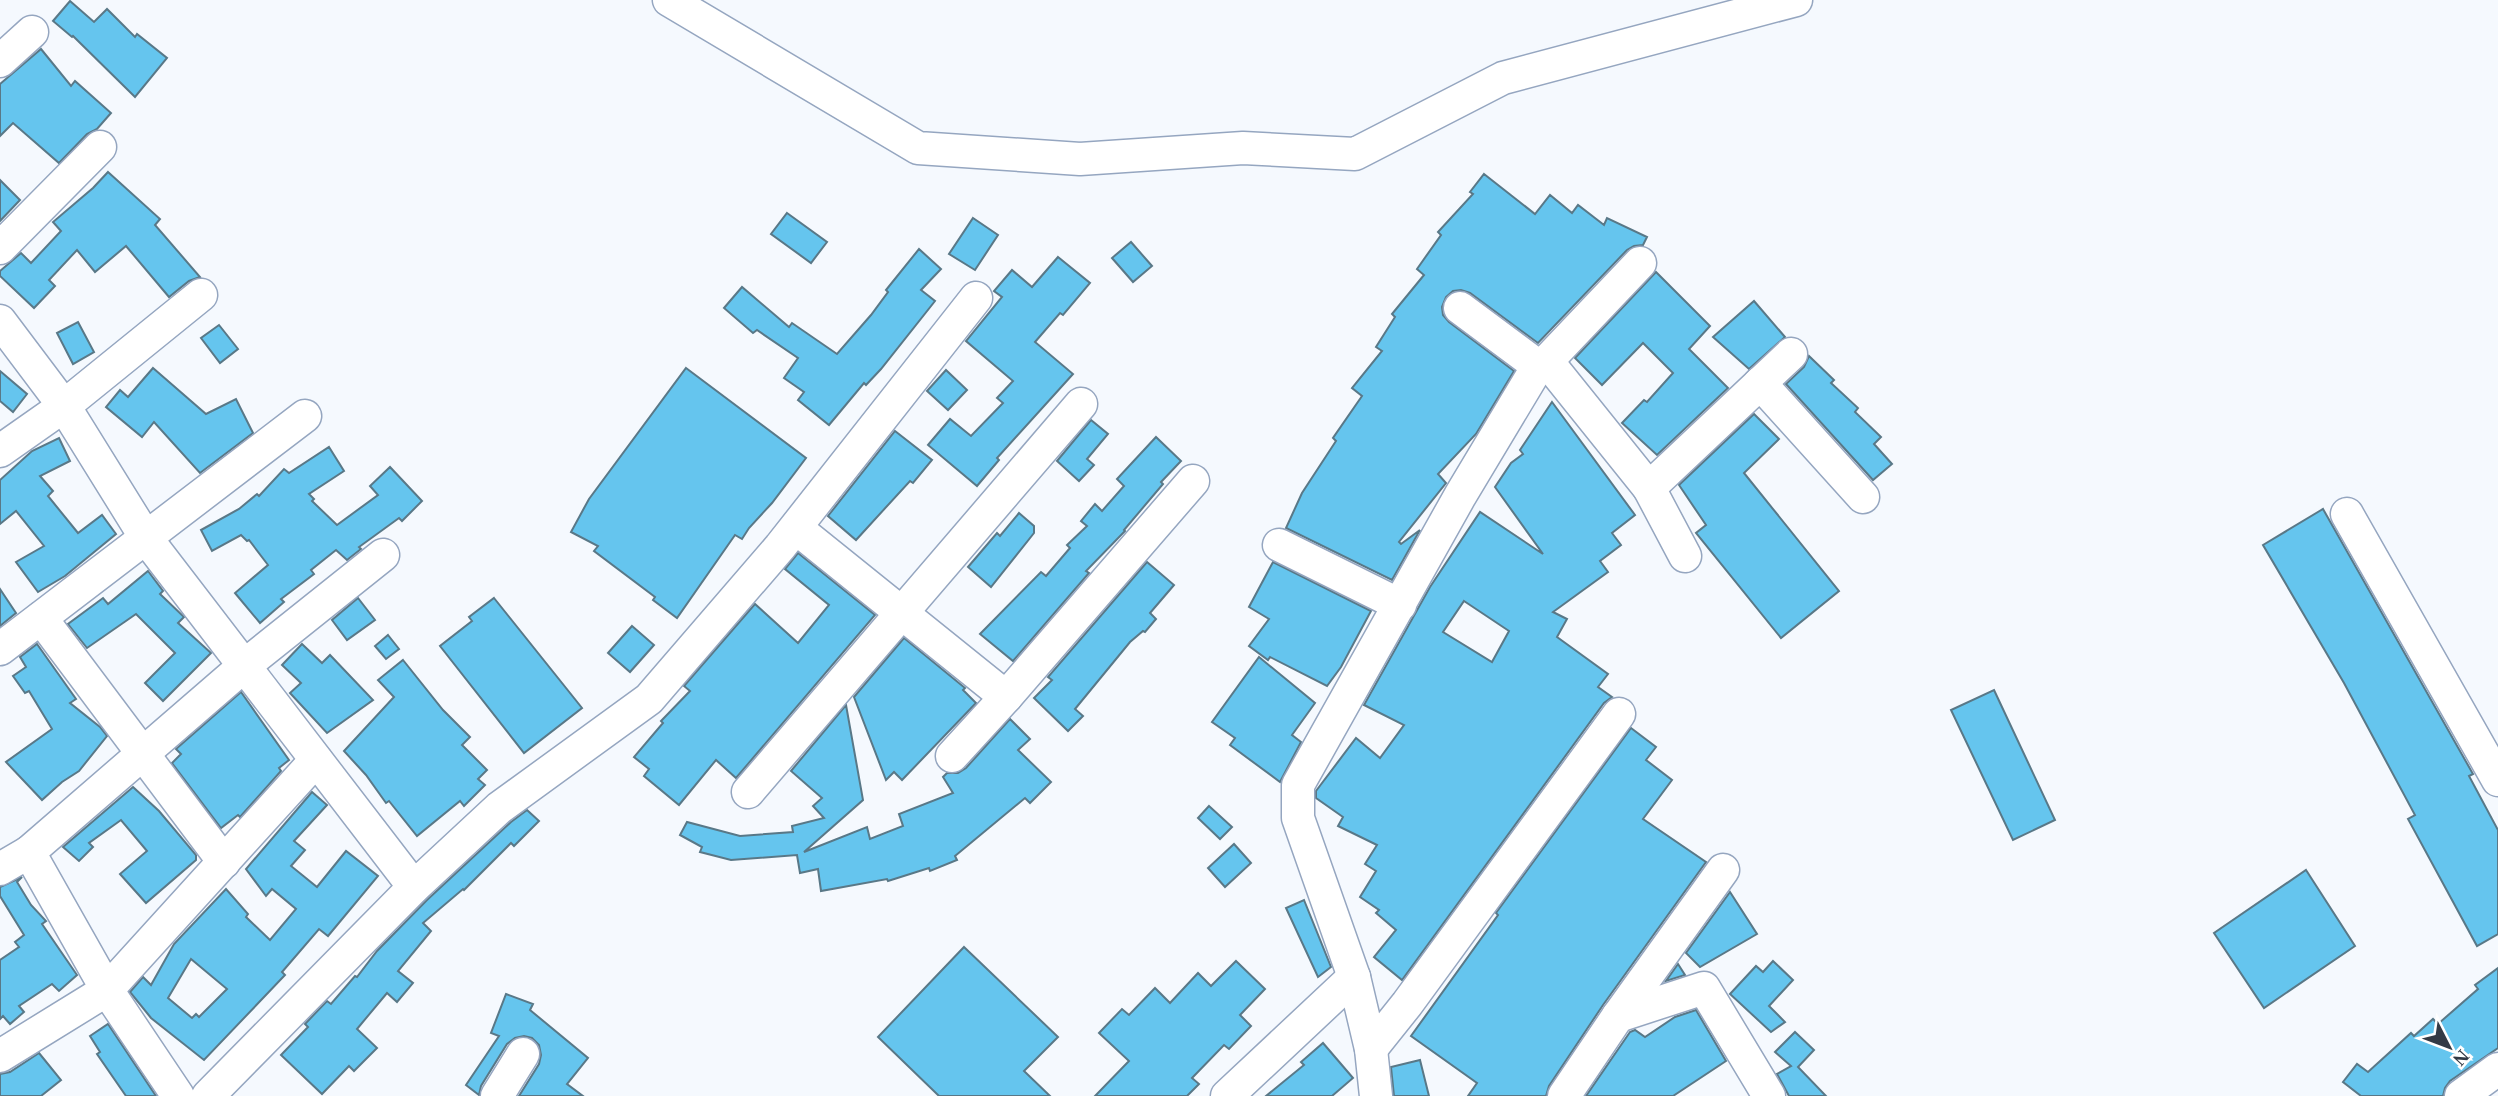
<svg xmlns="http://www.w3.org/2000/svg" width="2498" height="1096" viewBox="0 0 2498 1096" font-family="'Times New Roman',serif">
  <rect width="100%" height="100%" fill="#f5f9fe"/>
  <g fill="#65c5ee" stroke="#597887" stroke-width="2" fill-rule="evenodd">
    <polygon points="70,1 94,22 107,9 135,37 137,34 167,58 135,97 73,36 72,37 53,21"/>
    <polygon points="41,49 71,86 75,81 111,113 97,129 87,134 59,163 13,123 0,136 0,84"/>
    <polygon points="108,172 160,219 155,225 200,277 189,281 169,297 126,246 95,272 77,250 49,280 55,286 34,308 0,276 0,271 21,253 31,263 61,231 53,222 93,188"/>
    <polygon points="1484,174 1535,214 1550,195 1572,213 1578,205 1604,225 1607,218 1647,237 1643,245 1634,246 1627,250 1538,343 1470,293 1461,290 1453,291 1446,297 1442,307 1443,315 1449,322 1514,371 1476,434 1438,474 1446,483 1399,542 1401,544 1420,530 1392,580 1286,528 1302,493 1336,441 1333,438 1362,396 1352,388 1382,351 1376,347 1395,317 1392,314 1424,275 1417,269 1441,235 1438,232 1473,194 1470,192"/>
    <polygon points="0,180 20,200 0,221"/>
    <polygon points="787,213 827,242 811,263 771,234"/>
    <polygon points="973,218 998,235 975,270 949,254"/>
    <polygon points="1131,242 1152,266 1133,282 1112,258"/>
    <polygon points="919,249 941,269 921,290 935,301 881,369 866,385 864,383 829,425 798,400 804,392 784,378 798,358 757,330 753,333 724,308 742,287 789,327 792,323 837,354 871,315 888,292 886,290"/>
    <polygon points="1058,257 1090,283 1063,315 1060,313 1035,342 1073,374 997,458 999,460 977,486 928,445 950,419 971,436 1003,403 997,398 1013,381 966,341 1002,297 994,291 1012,270 1032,287"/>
    <polygon points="1656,272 1710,326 1689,349 1728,388 1657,455 1622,423 1644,400 1647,402 1673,373 1643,343 1602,385 1575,358"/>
    <polygon points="1754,301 1785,337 1749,369 1713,337"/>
    <polygon points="78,322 94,352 73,364 57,333"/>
    <polygon points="219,325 238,349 220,363 201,338"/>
    <polygon points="1809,356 1834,380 1831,383 1858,408 1855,412 1881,437 1874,444 1892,464 1873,480 1786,384 1804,367"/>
    <polygon points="153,368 206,414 236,399 253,433 200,473 154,422 142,437 106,407 120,390 128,397"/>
    <polygon points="686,368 806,458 772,503 749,528 742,539 735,535 677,618 653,600 655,597 594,551 598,546 571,532 589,499"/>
    <polygon points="946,370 967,390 948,410 927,391"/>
    <polygon points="0,371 27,394 13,412 0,401"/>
    <path d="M1552 402 1635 515 1612 533 1621 545 1600 561 1608 572 1553 612 1567 619 1557 637 1608 674 1598 687 1612 697 1604 703 1402 980 1374 957 1396 930 1376 913 1379 910 1360 897 1376 871 1365 864 1377 845 1338 826 1343 817 1316 798V791L1356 738 1380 758 1404 725 1364 705 1430 587 1480 512 1543 554 1495 487 1511 463 1523 454 1520 450ZM1464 601 1509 631 1492 662 1443 632Z"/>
    <polygon points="1754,414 1779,439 1744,473 1839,591 1781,638 1696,533 1706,525 1679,485"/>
    <polygon points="1091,420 1108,434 1087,459 1094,465 1079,481 1057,461"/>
    <polygon points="895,431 932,460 913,483 910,481 856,540 828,516"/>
    <polygon points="1156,437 1181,461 1161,482 1163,484 1124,530 1125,531 1086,571 1089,573 1013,661 980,634 1041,572 1046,576 1070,548 1067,545 1087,526 1081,521 1095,504 1102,511 1124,486 1117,479"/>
    <polygon points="59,438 70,461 40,476 53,491 48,496 78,533 102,515 116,534 65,576 38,592 16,562 44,546 16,511 0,524 0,480 32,451"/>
    <polygon points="329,447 344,471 309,494 314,499 312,501 337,525 378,495 370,486 390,467 422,501 402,521 399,518 359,547 361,549 347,560 336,550 311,570 314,574 281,599 284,602 260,623 235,593 268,565 249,540 247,541 241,535 212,551 201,530 239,509 257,494 259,496 284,469 289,473"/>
    <polygon points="2323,509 2473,774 2469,776 2498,830 2498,934 2477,946 2408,819 2415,815 2344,683 2263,545"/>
    <polygon points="1019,513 1034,526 1034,533 991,587 968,567 997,533 1000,536"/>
    <polygon points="798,553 875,615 736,778 716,760 679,805 644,776 649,769 634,757 663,723 661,721 690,691 684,686 755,604 798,643 829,605 785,569"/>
    <polygon points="1147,562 1174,585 1150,613 1156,619 1145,632 1143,631 1130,642 1075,709 1083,716 1068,731 1034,698 1052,680 1048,677"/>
    <polygon points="1273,562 1371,611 1341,667 1327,686 1270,657 1268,660 1249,646 1269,619 1249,607"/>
    <polygon points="148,571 163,591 160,594 184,617 178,623 211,653 163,701 145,683 175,653 136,614 87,648 68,624 103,598 108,604"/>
    <polygon points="0,589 16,613 0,626"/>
    <polygon points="358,598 375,620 347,640 332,620"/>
    <polygon points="494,598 582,708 524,753 440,646 472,621 469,617"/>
    <polygon points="632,626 654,645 630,672 608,653"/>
    <polygon points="388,635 399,649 386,659 375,646"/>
    <polygon points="904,638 965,688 963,690 976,703 902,780 894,772 886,780 854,697"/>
    <polygon points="37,644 76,699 70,703 100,727 107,736 79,771 62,782 42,800 6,762 52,729 29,691 25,693 13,676 26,667 20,657"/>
    <polygon points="302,644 322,663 330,655 373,700 327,733 290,693 301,683 282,665"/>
    <polygon points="1259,657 1315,703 1292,735 1301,742 1280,782 1230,745 1235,738 1212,722"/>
    <polygon points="403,660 443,710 470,737 462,745 487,770 478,779 485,785 464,806 460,801 417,836 389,801 386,803 366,775 344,751 394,697 378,680"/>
    <polygon points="1994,690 2055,820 2013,840 1951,710"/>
    <polygon points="241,692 289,760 279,768 281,771 240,817 238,815 221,828 172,763 181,754 176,749"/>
    <polygon points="846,705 863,800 804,852 867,827 870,839 903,826 899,814 953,793 943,777 947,773 958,773 966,768 1010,719 1030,739 1018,750 1051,782 1030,803 1025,798 955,856 957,860 930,871 929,868 888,881 887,879 821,891 818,869 800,873 797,855 731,860 700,852 702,847 680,835 687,822 740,836 793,832 792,826 824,818 813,806 822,798 791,771"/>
    <polygon points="1631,728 1656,747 1646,760 1672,780 1643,819 1706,862 1603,1005 1549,1086 1546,1096 1468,1096 1477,1083 1411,1036 1498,915 1496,913"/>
    <polygon points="133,787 159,811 196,855 196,860 146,903 120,874 147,851 121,820 89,843 93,847 79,861 63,847"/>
    <path d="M312 792 327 805 294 841 305 850 291 866 317 887 346 851 378 876 328 936 319 929 282 972 285 975 204 1060 151 1018 130 992 143 977 151 985 174 944 226 889 248 914 246 917 270 940 296 909 272 889 266 896 246 869ZM191 959 227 989 199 1017 196 1014 192 1018 168 998Z"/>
    <polygon points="1209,806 1232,827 1220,839 1198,818"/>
    <polygon points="527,810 539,821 514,846 511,843 464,890 463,889 423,923 431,931 398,971 413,983 397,1002 387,993 357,1029 377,1048 354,1071 349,1066 322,1094 281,1055 308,1027 305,1024 327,1001 331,1004 355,976 357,977 377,951 427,900 511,822"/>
    <polygon points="1234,844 1251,863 1225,887 1208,868"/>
    <polygon points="2306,870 2355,946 2264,1008 2214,933"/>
    <polygon points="22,877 17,882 31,905 46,921 42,924 77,975 59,991 52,984 19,1006 24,1012 10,1024 3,1016 0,1019 0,960 19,947 15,942 24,935 0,896 0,887"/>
    <polygon points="1730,892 1757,934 1700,967 1686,953"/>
    <polygon points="1304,900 1331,967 1318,977 1286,908"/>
    <polygon points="964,947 1058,1037 1024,1071 1050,1096 939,1096 878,1037"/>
    <polygon points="1236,961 1265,989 1240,1015 1251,1026 1229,1049 1224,1045 1192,1078 1199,1084 1187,1096 1095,1096 1129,1061 1099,1033 1122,1009 1129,1015 1155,988 1170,1003 1198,973 1211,986"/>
    <polygon points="1773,961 1793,980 1769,1006 1785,1022 1771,1032 1730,994 1756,966 1763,972"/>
    <polygon points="1678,964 1685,975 1666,981"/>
    <polygon points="2498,968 2498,1048 2450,1081 2445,1088 2443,1096 2361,1096 2343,1082 2357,1064 2368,1072 2411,1033 2414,1036 2433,1019 2438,1024 2478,989 2475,985"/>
    <polygon points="506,994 533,1004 530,1010 588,1058 567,1084 583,1096 519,1096 539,1064 541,1055 539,1045 532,1038 524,1036 515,1038 507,1044 481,1086 479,1095 466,1085 499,1036 491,1033"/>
    <polygon points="1696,1010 1726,1061 1673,1096 1586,1096 1630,1032 1635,1030 1645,1037 1675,1017"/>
    <polygon points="108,1024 156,1096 126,1096 97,1054 100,1052 90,1036"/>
    <polygon points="1795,1032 1814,1050 1798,1067 1826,1096 1789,1096 1777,1074 1791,1066 1775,1052"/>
    <polygon points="1323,1043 1353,1078 1332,1096 1266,1096 1304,1065 1301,1062"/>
    <polygon points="39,1053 61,1080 41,1096 0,1096 0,1074 10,1072"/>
    <polygon points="1420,1060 1429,1096 1394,1096 1391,1067"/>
  </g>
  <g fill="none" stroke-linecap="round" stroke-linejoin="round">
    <g stroke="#95a6c0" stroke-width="35">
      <g id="minor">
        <polyline points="669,0 918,148 1080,159 1243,148 1355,154 1503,78 1796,0"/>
        <polyline points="0,61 32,32"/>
        <polyline points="0,248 100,147"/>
        <polyline points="1460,308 1538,366"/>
        <polyline points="0,321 64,406 146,538 414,887"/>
        <polyline points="1547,361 1649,488 1791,354"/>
        <polyline points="1760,383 1863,497"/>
        <polyline points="0,451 64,406 201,295"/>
        <polyline points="1649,488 1685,556"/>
        <polyline points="2347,514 2498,780"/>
        <polyline points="796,528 1006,697"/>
        <polyline points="1279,545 1400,605"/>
        <polyline points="41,618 224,862"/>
        <polyline points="0,649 305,416"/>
        <polyline points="952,756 1006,697 1193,481"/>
        <polyline points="748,792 1081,404"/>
        <polyline points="0,869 29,852"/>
        <polyline points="1618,1016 1704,988 1769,1096"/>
        <polyline points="1371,1049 1407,1004 1619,714"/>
        <polyline points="0,1056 107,990 316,760"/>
        <polyline points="178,1096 107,990 29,852 244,666 383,555"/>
        <polyline points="208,1096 414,887 499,808 649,699 780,547 976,298"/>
        <polyline points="497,1096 523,1054"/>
        <polyline points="1227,1096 1354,977"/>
        <polyline points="1376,1096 1371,1049 1354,977 1298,818 1298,785 1460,496 1538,366 1547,361 1640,263"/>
        <polyline points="1564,1096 1618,1016 1723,870"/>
        <polyline points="2461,1096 2498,1069"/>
      </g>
    </g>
    <use href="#minor" stroke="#fff" stroke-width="32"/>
  </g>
  <g transform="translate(2449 1047) rotate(132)" stroke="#ffffff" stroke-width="5" paint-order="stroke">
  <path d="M0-5L12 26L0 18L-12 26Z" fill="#333a45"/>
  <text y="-10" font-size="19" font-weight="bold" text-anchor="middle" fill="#333a45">N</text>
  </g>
</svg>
